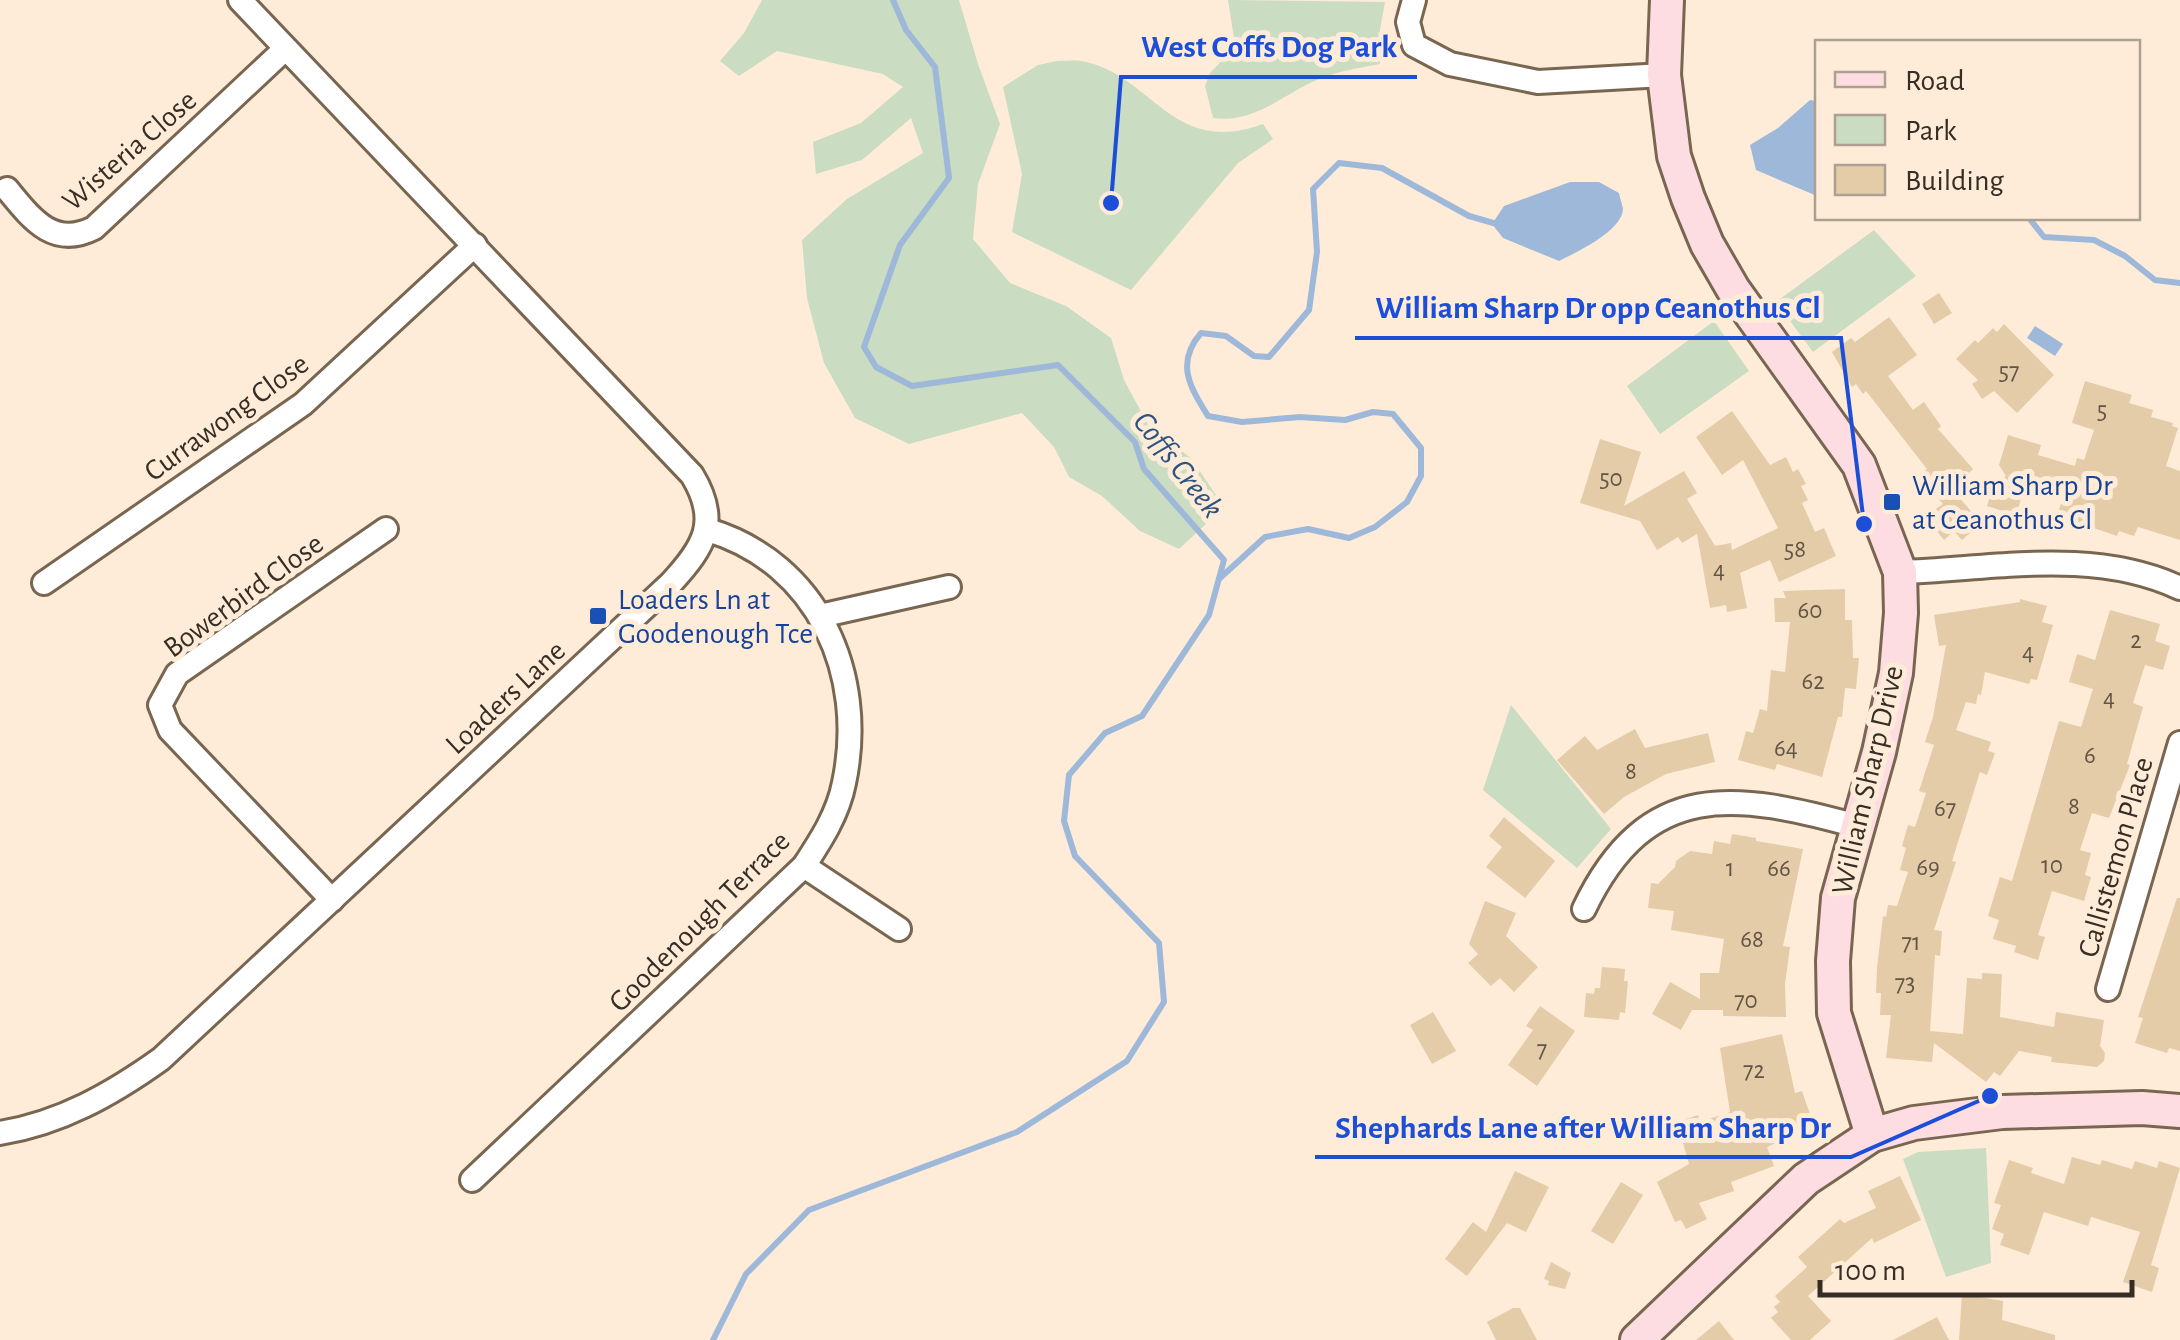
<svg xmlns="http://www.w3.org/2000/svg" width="2180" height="1340" viewBox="0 0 2180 1340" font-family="'Alegreya Sans',sans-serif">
  <rect width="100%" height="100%" fill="#feecd9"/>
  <g fill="#cadcc1">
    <polygon points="762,0 959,0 978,64 1000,124 978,184 973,239 1010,283 1066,306 1111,338 1124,380 1150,428 1191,458 1224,507 1179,549 1140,531 1102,496 1069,477 1054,447 1022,413 909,444 855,418 824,363 807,298 802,240 847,199 923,153 911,118 862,160 816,174 813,142 861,123 903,87 883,74 777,51 739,76 720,61 744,33"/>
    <path d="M1228 0 1385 2 1380 30V64C1358 68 1338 71 1317 80 1281 95 1255 124 1213 118L1205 86 1210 73 1230 52 1234 38Z"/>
    <path d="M1057 61C1065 61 1074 60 1081 61 1152 73 1171 158 1263 124L1273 139 1238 163 1131 290 1012 232 1022 174 1003 87 1038 65Z"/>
    <polygon points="1874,230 1916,276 1813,352 1776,302"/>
    <polygon points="1714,321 1749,371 1660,434 1627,386"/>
    <polygon points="1511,705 1611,829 1577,868 1483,790"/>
    <polygon points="1986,1148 1991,1263 1946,1277 1903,1159 1918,1152"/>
  </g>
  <g fill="#9eb8d9">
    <polygon points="1810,100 1817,101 1817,196 1756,170 1750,145 1778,128"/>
    <path d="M1570 182H1599L1619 193C1619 194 1623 208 1623 209 1622 231 1577 252 1559 261L1503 238 1492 224 1504 206Z"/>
    <polygon points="2035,326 2063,344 2055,356 2027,338"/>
  </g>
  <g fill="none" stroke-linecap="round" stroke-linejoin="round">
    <g stroke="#9eb8d9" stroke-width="6">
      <polyline points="2029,218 2044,237 2094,240 2125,256 2155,280 2180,283"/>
      <path d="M1219 579 1265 537 1308 529 1349 538 1375 527 1407 502 1421 476V448L1393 414 1373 412 1345 420 1300 417 1242 422 1208 416C1190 387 1175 363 1201 333L1226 336 1254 356 1269 357 1309 310 1317 252 1313 189 1339 163 1382 168 1469 216 1497 224"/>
      <polyline points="713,1340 746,1274 809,1210 1017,1132 1127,1061 1164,1002 1159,943 1075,856 1064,821 1069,775 1105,733 1142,716 1209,615 1224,560 1144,469 1135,442 1058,365 912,386 876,367 864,347 900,245 949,178 935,67 906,30 893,0"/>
    </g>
  </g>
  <g fill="#e4cca8">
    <polygon points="1939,293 1952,313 1934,324 1922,304"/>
    <polygon points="1889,317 1917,355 1888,376 1913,410 1924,402 1941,426 1938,429 1973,469 1952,489 1981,523 1962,540 1954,531 1944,540 1932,525 1942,516 1936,509 1943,504 1918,477 1927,469 1866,391 1863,394 1856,384 1852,387 1832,352 1851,338 1855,342"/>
    <polygon points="2004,324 2054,375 2017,413 1994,391 1982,399 1972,384 1978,380 1956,359 1975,340 1978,343 1993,328 1997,332"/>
    <polygon points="2085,381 2132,395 2129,403 2153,410 2151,417 2173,423 2172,426 2178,428 2166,466 2180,471 2180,540 2138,527 2134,536 2119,531 2117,536 2076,522 2074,525 2056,520 2066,487 2032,476 2028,477 2016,515 1987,506 1993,485 2006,476 1999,465 2008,435 2041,445 2038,455 2075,466 2077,458 2084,460 2094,430 2072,423"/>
    <polygon points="1732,411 1770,465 1786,457 1793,472 1798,469 1806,484 1801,486 1808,500 1802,503 1815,532 1824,528 1836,556 1779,582 1770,560 1740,573 1747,608 1727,612 1726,605 1710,608 1697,534 1682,543 1678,537 1657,550 1640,521 1580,503 1600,439 1641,452 1624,506 1684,471 1697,493 1687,499 1715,546 1731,543 1732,550 1778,528 1743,460 1722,475 1696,437"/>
    <polygon points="1845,589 1845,620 1852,620 1853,658 1859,658 1856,689 1845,688 1842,717 1838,717 1822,777 1777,764 1775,770 1738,760 1746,731 1753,733 1760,709 1767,711 1771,670 1785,672 1790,622 1775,622 1774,598 1786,598 1783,591"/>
    <polygon points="2020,599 2047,606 2042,622 2053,625 2037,680 2031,679 2029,684 1985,672 1981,695 1978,694 1976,704 1966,702 1956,730 1991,742 1988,751 1995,753 1987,775 1980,772 1952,861 1956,862 1934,930 1942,931 1940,956 1935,955 1930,1031 1963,1034 1967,978 1982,979 1982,973 2002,974 2000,1017 2054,1027 2056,1012 2104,1020 2100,1046 2105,1053 2104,1061 2097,1067 2051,1062 2052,1057 2019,1051 2000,1076 1994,1072 1986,1082 1934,1043 1932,1062 1886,1058 1891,1015 1880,1015 1881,993 1876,993 1877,968 1883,916 1886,917 1888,905 1897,906 1908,872 1900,870 1906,848 1902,846 1908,825 1915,827 1926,793 1919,791 1934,745 1925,742 1933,717 1946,645 1939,646 1934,615 2020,602"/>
    <polygon points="2110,610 2160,624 2155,641 2170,646 2163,670 2145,665 2133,703 2143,707 2127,764 2130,765 2109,818 2092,813 2080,850 2091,853 2085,875 2091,877 2084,901 2052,891 2038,935 2045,937 2038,960 2014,952 2016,946 1993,939 1999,920 1988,916 2000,877 2012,881 2059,721 2081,727 2093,689 2069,682 2077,654 2095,660"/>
    <polygon points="1635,729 1645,748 1708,733 1715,762 1666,774 1624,797 1604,814 1557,760 1585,736 1597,750"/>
    <polygon points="1504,817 1555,861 1525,898 1486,867 1502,847 1489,836"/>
    <polygon points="1732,834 1756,838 1756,841 1803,849 1783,946 1790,947 1785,984 1786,1017 1723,1016 1723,1010 1692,1010 1681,1030 1652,1014 1670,982 1700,999 1700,973 1719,973 1724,939 1671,930 1674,911 1648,908 1651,883 1658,884 1675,867 1676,861 1690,851 1712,854 1714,841 1730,844"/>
    <polygon points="2177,898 2180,898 2180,1051 2169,1048 2167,1053 2135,1043 2143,1018 2138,1017"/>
    <polygon points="1485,901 1516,913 1506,936 1538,967 1514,992 1500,978 1491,986 1468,963 1478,954 1469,944"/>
    <polygon points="1602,967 1625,969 1624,981 1628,981 1625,1013 1620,1012 1619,1020 1584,1017 1586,993 1594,994 1595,988 1600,988"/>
    <polygon points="1540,1006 1575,1031 1537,1086 1508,1065 1533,1030 1526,1026"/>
    <polygon points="1433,1012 1456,1051 1432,1064 1410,1025"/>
    <polygon points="1782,1034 1795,1093 1802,1091 1814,1126 1767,1147 1774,1166 1731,1182 1734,1191 1699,1203 1707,1219 1686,1229 1681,1220 1675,1222 1657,1182 1689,1164 1677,1122 1698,1115 1700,1122 1730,1112 1720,1048"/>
    <polygon points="2072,1157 2100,1165 2102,1160 2132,1169 2135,1161 2157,1168 2159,1161 2180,1168 2151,1265 2159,1268 2152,1292 2123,1282 2140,1232 2091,1217 2088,1226 2044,1212 2029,1255 2000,1245 2004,1234 1992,1229 2001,1205 1994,1203 2009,1160 2033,1168 2031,1173 2064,1184"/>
    <polygon points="1515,1171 1549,1187 1526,1232 1507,1223 1467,1276 1445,1259 1473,1222 1486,1232"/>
    <polygon points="1900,1176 1921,1220 1874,1243 1872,1238 1808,1296 1831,1321 1810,1340 1791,1340 1771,1318 1778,1312 1774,1307 1780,1302 1775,1296 1807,1267 1798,1257 1840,1219 1844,1223 1876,1208 1868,1191"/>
    <polygon points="1621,1182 1643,1195 1613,1244 1591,1231"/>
    <polygon points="1551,1262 1571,1273 1565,1289 1548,1285 1549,1281 1544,1279"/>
    <polygon points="1962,1294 2003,1301 2002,1320 2055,1335 2055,1340 1959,1340"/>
    <polygon points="1513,1308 1520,1308 1537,1340 1496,1340 1487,1322"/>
    <polygon points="1937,1317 1949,1340 1893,1340"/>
    <polygon points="1719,1321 1734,1340 1696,1340"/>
  </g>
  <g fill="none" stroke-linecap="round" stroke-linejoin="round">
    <g stroke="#796651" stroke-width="28">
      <g id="street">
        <polyline points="1414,0 1408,22 1414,45 1450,64 1538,82 1664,75"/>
        <path d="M7 189C31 218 53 249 94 228L285 49"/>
        <path d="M1900 572C1993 569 2093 547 2180 588"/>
        <polyline points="44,583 303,404 475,245"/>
        <polyline points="820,616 949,587"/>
        <polyline points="804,866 899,929"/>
        <polyline points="332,900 170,730 160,705 177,674 386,529"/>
        <path d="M1584 909C1647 777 1737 793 1857 826"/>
        <polyline points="2108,989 2180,743"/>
        <path d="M0 1133C61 1123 112 1094 161 1059L671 583C705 546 720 521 692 475L240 0"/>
        <path d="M472 1180 804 866C821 840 838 814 844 783 867 674 818 563 708 530"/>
      </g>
    </g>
    <g stroke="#796651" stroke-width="38">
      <g id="secondary">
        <polyline points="1667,0 1664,75 1674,156 1688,198 1707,244 1733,289 1859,465 1900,572 1901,613 1896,673 1879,752 1838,898 1833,961 1834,1013 1872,1135"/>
        <polyline points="1637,1340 1806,1179 1872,1135 1914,1123 2002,1112 2142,1108 2180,1111"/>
      </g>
    </g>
    <use href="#street" stroke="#fff" stroke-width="22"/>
    <use href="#secondary" stroke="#fddde2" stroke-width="32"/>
  </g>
  <g fill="#1a4fb4" stroke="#feecd9" stroke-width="4">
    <rect x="1882" y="492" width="20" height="20" rx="5"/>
    <rect x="588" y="606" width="20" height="20" rx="5"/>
  </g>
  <g text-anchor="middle" stroke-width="10" stroke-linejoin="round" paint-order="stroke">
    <g font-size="25" fill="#625545">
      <text x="2009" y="379">57</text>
      <text x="2102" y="418">5</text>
      <text x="1611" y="486">50</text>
      <text x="1795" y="557">58</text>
      <text x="1719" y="578">4</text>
      <text x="1810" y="618">60</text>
      <text x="2136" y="648">2</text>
      <text x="2028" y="660">4</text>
      <text x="1813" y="689">62</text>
      <text x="2109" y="706">4</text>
      <text x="1786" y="756">64</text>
      <text x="2090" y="763">6</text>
      <text x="1631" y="779">8</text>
      <text x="2074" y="814">8</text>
      <text x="1945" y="816">67</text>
      <text x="2052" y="873">10</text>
      <text x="1928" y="875">69</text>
      <text x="1730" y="876">1</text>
      <text x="1779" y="876">66</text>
      <text x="1752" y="947">68</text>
      <text x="1911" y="950">71</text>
      <text x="1905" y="991">73</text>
      <text x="1746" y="1008">70</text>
      <text x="1542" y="1057">7</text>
      <text x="1754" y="1078">72</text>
    </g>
    <g font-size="30" fill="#362d24" stroke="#feecd9">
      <text transform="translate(129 150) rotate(-41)" y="10">Wisteria Close</text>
      <text transform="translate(226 417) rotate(-36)" y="10">Currawong Close</text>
      <text transform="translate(243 595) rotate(-36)" y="10">Bowerbird Close</text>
      <text transform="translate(505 697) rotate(-43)" y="10">Loaders Lane</text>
      <text transform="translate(1867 780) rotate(-77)" y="10">William Sharp Drive</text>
      <text transform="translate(2115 857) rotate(-74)" y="10">Callistemon Place</text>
      <text transform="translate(699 921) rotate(-45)" y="10">Goodenough Terrace</text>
    </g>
    <g font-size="30" fill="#164399" stroke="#feecd9" text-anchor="start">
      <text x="1912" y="495">William Sharp Dr<tspan x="1912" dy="34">at Ceanothus Cl</tspan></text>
      <text x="618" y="609">Loaders Ln at<tspan x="618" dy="34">Goodenough Tce</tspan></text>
    </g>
    <g font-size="32" font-style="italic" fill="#2f537f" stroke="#feecd9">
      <text transform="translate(1179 464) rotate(52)" y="11">Coffs Creek</text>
    </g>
  </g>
  <path fill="none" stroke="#1d4ed8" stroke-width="4" d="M1111 203L1121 77H1417M1864 524L1841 338H1355M1990 1096L1851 1157H1315"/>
  <g fill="#1d4ed8" stroke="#feecd9" stroke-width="4">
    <circle cx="1111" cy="203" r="10"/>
    <circle cx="1864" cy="524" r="10"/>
    <circle cx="1990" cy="1096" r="10"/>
  </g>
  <g font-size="32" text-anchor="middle" font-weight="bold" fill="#1d4ed8" stroke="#feecd9" stroke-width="10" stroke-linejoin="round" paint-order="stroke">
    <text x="1269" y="57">West Coffs Dog Park</text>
    <text x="1598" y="318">William Sharp Dr opp Ceanothus Cl</text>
    <text x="1583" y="1138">Shephards Lane after William Sharp Dr</text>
  </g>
  <rect x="1815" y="40" width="325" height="180" fill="#feecd9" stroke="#aea091" stroke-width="2.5"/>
  <rect x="1835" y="72" width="50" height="15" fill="#fddde2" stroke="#aea091" stroke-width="2.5"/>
  <text x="1905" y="90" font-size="30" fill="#362d24">Road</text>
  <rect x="1835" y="115" width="50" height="30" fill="#cadcc1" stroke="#aea091" stroke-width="2.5"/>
  <text x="1905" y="140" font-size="30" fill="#362d24">Park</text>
  <rect x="1835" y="165" width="50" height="30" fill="#e4cca8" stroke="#aea091" stroke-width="2.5"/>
  <text x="1905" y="190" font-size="30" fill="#362d24">Building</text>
  <path d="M1820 1280v15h312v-15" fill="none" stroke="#362d24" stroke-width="5"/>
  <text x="1835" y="1280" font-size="30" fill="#362d24" stroke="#feecd9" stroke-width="8" paint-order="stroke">100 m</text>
</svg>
